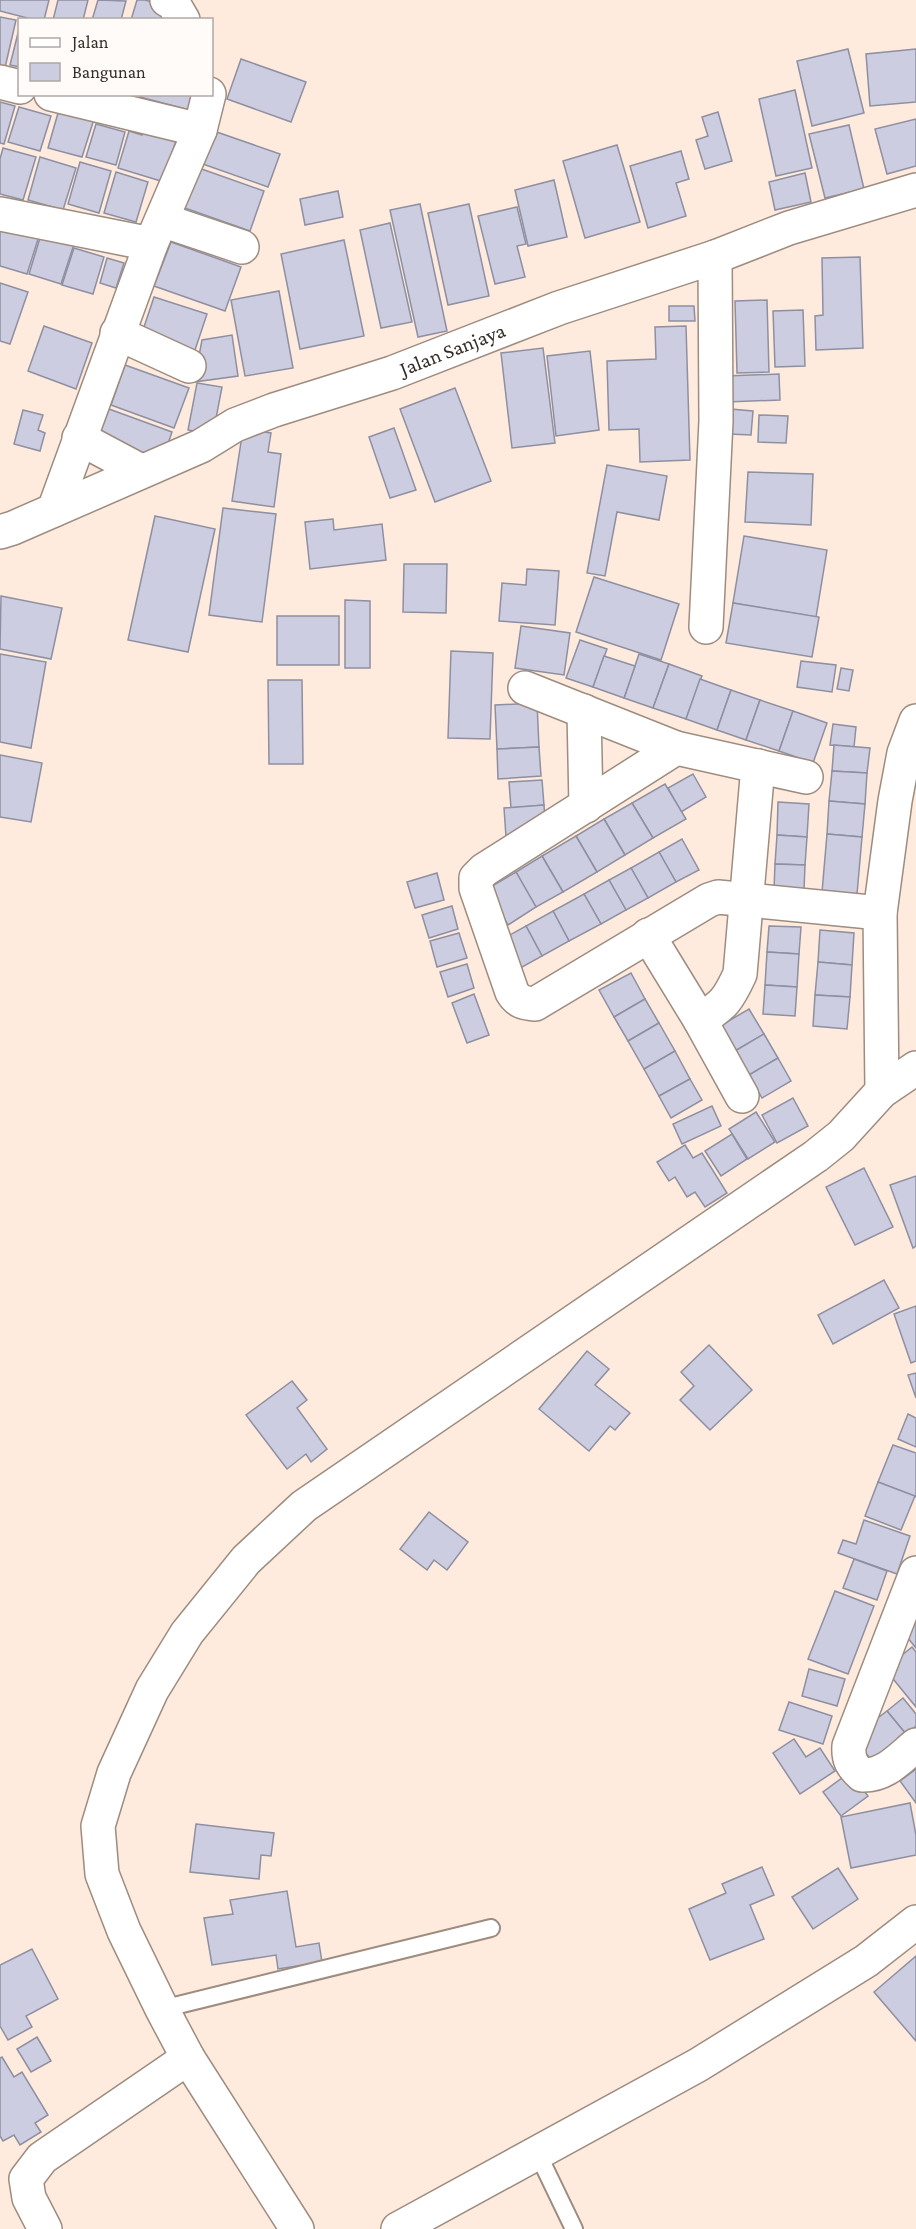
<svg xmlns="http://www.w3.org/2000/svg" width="916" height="2229" viewBox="0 0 916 2229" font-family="'Crimson Pro',serif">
  <rect width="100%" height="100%" fill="#feebdd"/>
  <g fill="#cccde1" stroke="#8e8fa1" stroke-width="1.5">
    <polygon points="0,0 49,0 44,20 35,20 0,11"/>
    <polygon points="58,0 88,0 83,20 53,20"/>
    <polygon points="98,0 126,1 121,20 92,20"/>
    <polygon points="137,0 145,0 175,9 172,20 131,20"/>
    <polygon points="0,17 16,20 4,72 0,71"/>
    <polygon points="19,29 20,29 20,67 10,65"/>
    <polygon points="848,49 864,113 812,126 797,61"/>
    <polygon points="916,49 916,102 870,106 866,54"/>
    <polygon points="241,59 306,82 291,122 227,99"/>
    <polygon points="795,90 812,168 776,176 759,99"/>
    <polygon points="141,94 194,94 189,110 140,97"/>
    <polygon points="0,102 15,106 4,144 0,143"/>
    <polygon points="60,106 95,116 82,157 48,148"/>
    <polygon points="19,107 51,116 40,151 8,142"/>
    <polygon points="718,112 732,161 705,169 696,140 708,136 702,117"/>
    <polygon points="916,119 916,166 887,174 875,129"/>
    <polygon points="96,124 125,132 116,165 86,157"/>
    <polygon points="146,124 178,133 164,182 118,168 129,131 142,135"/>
    <polygon points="849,125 864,189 825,198 809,134"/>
    <polygon points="211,130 280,154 268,187 200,163"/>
    <polygon points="617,145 640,222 585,238 563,161"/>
    <polygon points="3,148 36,157 23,200 0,194 0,159"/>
    <polygon points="681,151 689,179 676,183 686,216 648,228 630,166"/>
    <polygon points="40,157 76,168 63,210 28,200"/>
    <polygon points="80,162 111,171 99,213 68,204"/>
    <polygon points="196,167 264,191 250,231 182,207"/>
    <polygon points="116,172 148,182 136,222 104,213"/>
    <polygon points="805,173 811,202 775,210 769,182"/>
    <polygon points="554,180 567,237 528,246 515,190"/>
    <polygon points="338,191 343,217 305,225 300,199"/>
    <polygon points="420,204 447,331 418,337 390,210"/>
    <polygon points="469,204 489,296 448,305 428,213"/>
    <polygon points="517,207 526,244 517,246 525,277 495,284 478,216"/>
    <polygon points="390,223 412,322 381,328 360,230"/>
    <polygon points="0,228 39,236 27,274 0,266"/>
    <polygon points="43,228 76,238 61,284 29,274"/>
    <polygon points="344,240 364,336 300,349 281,254"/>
    <polygon points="171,242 241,267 225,311 154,286"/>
    <polygon points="74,248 104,257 93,294 62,285"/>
    <polygon points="860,257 863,348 816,350 815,316 823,315 822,258"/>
    <polygon points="107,258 124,263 116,288 100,283"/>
    <polygon points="0,283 28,292 10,344 0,341"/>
    <polygon points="279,291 293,368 245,376 231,300"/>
    <polygon points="154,297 207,314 195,350 142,333"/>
    <polygon points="767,300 769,372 737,373 735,301"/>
    <polygon points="669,306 694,306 695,321 669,321"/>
    <polygon points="803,310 805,366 775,367 773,311"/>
    <polygon points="44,326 92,343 76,389 28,371"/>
    <polygon points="686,326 690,460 640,462 639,429 609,430 607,361 656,359 655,327"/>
    <polygon points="232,335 238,376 194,382 202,340"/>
    <polygon points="543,348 555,443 512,448 501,353"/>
    <polygon points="590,351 599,430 556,436 547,356"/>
    <polygon points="125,365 189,388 174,428 111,405"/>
    <polygon points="779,374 780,400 727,402 726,376"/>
    <polygon points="197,383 222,387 213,434 188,430"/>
    <polygon points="455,388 491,481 435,502 400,409"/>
    <polygon points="109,409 172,432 162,461 98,438"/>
    <polygon points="730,409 753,411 751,435 729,434"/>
    <polygon points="23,410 43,415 38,430 45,433 40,451 14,444"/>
    <polygon points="759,415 788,416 786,443 758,442"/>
    <polygon points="394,428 416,490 390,498 369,437"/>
    <polygon points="243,429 271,433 268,452 281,454 274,507 232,501"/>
    <polygon points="607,465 667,476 659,520 617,512 605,576 587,573"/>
    <polygon points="748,472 813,474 811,525 745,522"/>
    <polygon points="223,508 276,514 262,622 209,615"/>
    <polygon points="155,516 215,529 188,652 128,640"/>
    <polygon points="333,519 334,530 382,524 386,560 310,569 305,522"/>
    <polygon points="744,536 827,550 816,617 733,603"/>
    <polygon points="404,564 447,564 446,613 403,612"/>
    <polygon points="527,569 559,571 555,625 499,621 502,583 526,585"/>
    <polygon points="594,577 679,604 661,660 576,632"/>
    <polygon points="1,596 62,608 51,659 0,649"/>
    <polygon points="345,600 370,601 370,668 345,668"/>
    <polygon points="733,603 819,617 812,657 726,643"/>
    <rect x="277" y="616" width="62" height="49"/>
    <polygon points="521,626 570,633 564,675 515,668"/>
    <polygon points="580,640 607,649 593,687 566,678"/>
    <polygon points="451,651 493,653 490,739 448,738"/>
    <polygon points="0,654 46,662 31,748 0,742"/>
    <polygon points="639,654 669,664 653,708 624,698"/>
    <polygon points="604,656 635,666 624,698 593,687"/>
    <polygon points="801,661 836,665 832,692 797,687"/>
    <polygon points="669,664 702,676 686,719 653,708"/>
    <polygon points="841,668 853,670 849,691 837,689"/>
    <polygon points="700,679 731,690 717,730 686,719"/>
    <polygon points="268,680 302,680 303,764 269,764"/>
    <polygon points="731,690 760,700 746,740 717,730"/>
    <polygon points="760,700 793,711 779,751 746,740"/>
    <polygon points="537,703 539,747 497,749 495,705"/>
    <polygon points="793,711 827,723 813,763 779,751"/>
    <polygon points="833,724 856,727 854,747 830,745"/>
    <polygon points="834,745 870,748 867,773 832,771"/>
    <polygon points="539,747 541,776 498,779 497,749"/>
    <polygon points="0,755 42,763 31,822 0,817"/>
    <polygon points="832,771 867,773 865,804 829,801"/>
    <polygon points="693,774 706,797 681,812 668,788"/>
    <polygon points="542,780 544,805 511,808 509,782"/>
    <polygon points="665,784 686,819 653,838 632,803"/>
    <polygon points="829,801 865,804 862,837 827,834"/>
    <polygon points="778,802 809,804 807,837 777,835"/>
    <polygon points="632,803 653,838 625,855 604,819"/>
    <polygon points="544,805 545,820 506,837 504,808"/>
    <polygon points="604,819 625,855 597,872 576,836"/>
    <polygon points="827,834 862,837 857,894 822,892"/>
    <polygon points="777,835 807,837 805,865 775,864"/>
    <polygon points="576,836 597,872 563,892 542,856"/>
    <polygon points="682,839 699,870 676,882 659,852"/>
    <polygon points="659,852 676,882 648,898 631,868"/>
    <polygon points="542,856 563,892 536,907 516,872"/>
    <polygon points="775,864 805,865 804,890 774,889"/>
    <polygon points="631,868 648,898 626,910 609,880"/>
    <polygon points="516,872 536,907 508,925 487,889"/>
    <polygon points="437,873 444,900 415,908 407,882"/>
    <polygon points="609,880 626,910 601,924 584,894"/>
    <polygon points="584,894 601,924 569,941 553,911"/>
    <polygon points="452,906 458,929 429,938 422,915"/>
    <polygon points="553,911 569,941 542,956 526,926"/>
    <polygon points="526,926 542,956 515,971 499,941"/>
    <polygon points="769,926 801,927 799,954 767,952"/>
    <polygon points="820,930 854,933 852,965 818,962"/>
    <polygon points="459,933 467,958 437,967 430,941"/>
    <polygon points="767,952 799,954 797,987 765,985"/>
    <polygon points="818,962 852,965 850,997 815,995"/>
    <polygon points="467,964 474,988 448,997 440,972"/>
    <polygon points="631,973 645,999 614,1017 599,990"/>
    <polygon points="765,985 797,987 795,1016 763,1014"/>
    <polygon points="474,994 489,1035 467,1043 452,1003"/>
    <polygon points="815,995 850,997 847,1029 813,1026"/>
    <polygon points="645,999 659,1023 628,1041 614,1017"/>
    <polygon points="749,1009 764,1034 735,1051 720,1026"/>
    <polygon points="659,1023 675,1051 644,1069 628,1041"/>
    <polygon points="764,1034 778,1058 749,1075 735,1051"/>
    <polygon points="675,1051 690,1079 659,1096 644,1069"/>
    <polygon points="778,1058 791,1081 762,1098 749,1075"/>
    <polygon points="690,1079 702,1100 671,1118 659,1096"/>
    <polygon points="793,1098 808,1126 777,1143 762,1115"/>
    <polygon points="712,1106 721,1126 682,1144 673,1124"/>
    <polygon points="756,1112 775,1142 748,1159 729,1129"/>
    <polygon points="732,1134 747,1159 721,1176 705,1151"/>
    <polygon points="685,1145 693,1158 702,1153 727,1193 705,1207 695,1192 687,1197 675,1177 669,1181 657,1162"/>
    <polygon points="864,1168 893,1227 855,1245 826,1187"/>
    <polygon points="916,1176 916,1246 913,1248 890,1185"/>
    <polygon points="884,1280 899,1308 833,1344 818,1315"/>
    <polygon points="916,1306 916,1361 911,1363 894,1314"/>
    <polygon points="709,1345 752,1390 710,1430 680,1400 694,1386 681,1372"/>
    <polygon points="587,1351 609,1369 595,1385 630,1413 615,1430 610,1426 589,1451 539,1409"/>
    <polygon points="916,1373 916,1398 908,1375"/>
    <polygon points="292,1381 307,1400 297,1408 327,1449 311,1462 306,1454 287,1469 246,1415"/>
    <polygon points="908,1414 916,1418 916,1447 898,1439"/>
    <polygon points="893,1445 916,1453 916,1497 878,1482"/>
    <polygon points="878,1482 915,1496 901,1530 865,1516"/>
    <polygon points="429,1512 468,1542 447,1570 434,1560 427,1570 400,1549"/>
    <polygon points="864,1520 910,1536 897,1574 838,1553 843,1540 856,1544"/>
    <polygon points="854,1559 887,1571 877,1600 843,1588"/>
    <polygon points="835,1591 874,1606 848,1674 808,1659"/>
    <polygon points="916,1612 916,1648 898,1626"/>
    <polygon points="912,1647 916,1652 916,1707 885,1669"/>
    <polygon points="809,1669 845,1679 837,1706 802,1696"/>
    <polygon points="903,1698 916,1714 916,1726 906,1734 887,1711"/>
    <polygon points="789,1702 832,1716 823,1744 779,1730"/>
    <polygon points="887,1711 906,1734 872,1761 853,1737"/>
    <polygon points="794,1739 806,1757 820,1748 835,1771 800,1794 773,1753"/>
    <polygon points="916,1769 916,1803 900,1781"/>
    <polygon points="850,1772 868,1796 841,1816 823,1792"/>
    <polygon points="910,1803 916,1835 916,1855 851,1868 841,1817"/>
    <polygon points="196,1824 274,1833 271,1856 261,1855 259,1879 190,1872"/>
    <polygon points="762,1867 774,1895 750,1905 764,1939 710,1960 689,1909 726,1893 722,1884"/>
    <polygon points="838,1868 858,1899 813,1929 792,1897"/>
    <polygon points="287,1891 296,1947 319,1943 322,1962 278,1969 276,1955 212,1965 204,1918 233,1914 230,1900"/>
    <polygon points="32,1949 58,1999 26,2016 32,2027 8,2040 0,2026 0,1965"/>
    <polygon points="916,1956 916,2041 874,1992"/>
    <polygon points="37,2037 51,2061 31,2072 17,2049"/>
    <polygon points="2,2057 14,2077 22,2072 48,2115 35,2123 41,2132 20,2145 14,2135 3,2141 0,2136 0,2058"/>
  </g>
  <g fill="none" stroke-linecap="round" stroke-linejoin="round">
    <g stroke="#9d8c7f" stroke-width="20">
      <g id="lane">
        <polyline points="162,2009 491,1928"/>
        <polyline points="537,2152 574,2229"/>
      </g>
    </g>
    <g stroke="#9d8c7f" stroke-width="36">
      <g id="street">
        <polyline points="167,0 173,3 183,20"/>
        <polyline points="0,82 20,87"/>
        <polyline points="51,94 200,130"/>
        <polyline points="0,214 151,244"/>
        <polyline points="162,220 242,247"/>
        <polyline points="117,333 189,366"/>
        <polyline points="79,438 141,471"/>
        <polyline points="54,510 151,244 200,130 209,94"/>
        <path id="s1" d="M0 532 13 528 201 446 235 425 274 410 392 373 559 308 715 257 789 228 916 190"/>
        <polyline points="706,627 716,421 715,257"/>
        <polyline points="525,688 676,748"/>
        <polyline points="584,711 586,806"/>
        <path d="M806 777 676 748 484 870 476 878V888L512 992C518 1002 524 1003 535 1004L709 900 718 897 880 913"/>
        <path d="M648 935 700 1020C724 1005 728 1000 740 974L758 766"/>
        <polyline points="700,1020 742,1096"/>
        <polyline points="882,1091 880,913 895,801 904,753 916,721"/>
        <path d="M916 1573 849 1746C848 1760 852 1766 862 1775 885 1776 899 1759 916 1745"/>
        <polyline points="45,2229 29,2198 26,2179 42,2158 188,2058"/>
        <polyline points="297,2229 188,2058 162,2009 124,1931 102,1874 98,1826 114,1773 152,1690 187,1633 246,1560 304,1506 816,1156 841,1136 882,1091 916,1068"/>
        <polyline points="398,2229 698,2065 866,1961 916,1922"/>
      </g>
    </g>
    <use href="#lane" stroke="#fff" stroke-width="16"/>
    <use href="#street" stroke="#fff" stroke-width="33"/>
  </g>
  <g text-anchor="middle" stroke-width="6" stroke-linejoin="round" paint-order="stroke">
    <g font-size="21" fill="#352e28" stroke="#fffbf8">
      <text dy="7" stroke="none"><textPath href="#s1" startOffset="489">Jalan Sanjaya</textPath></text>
    </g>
  </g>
  <rect x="18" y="18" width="195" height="78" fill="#fffbf8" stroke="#aea9a5" stroke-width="1.5"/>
  <rect x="30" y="38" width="30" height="9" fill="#ffffff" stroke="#aea9a5" stroke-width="1.5"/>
  <text x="72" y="48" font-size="18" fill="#352e28">Jalan</text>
  <rect x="30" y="63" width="30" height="18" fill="#cccde1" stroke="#aea9a5" stroke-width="1.5"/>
  <text x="72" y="78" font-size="18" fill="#352e28">Bangunan</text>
</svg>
